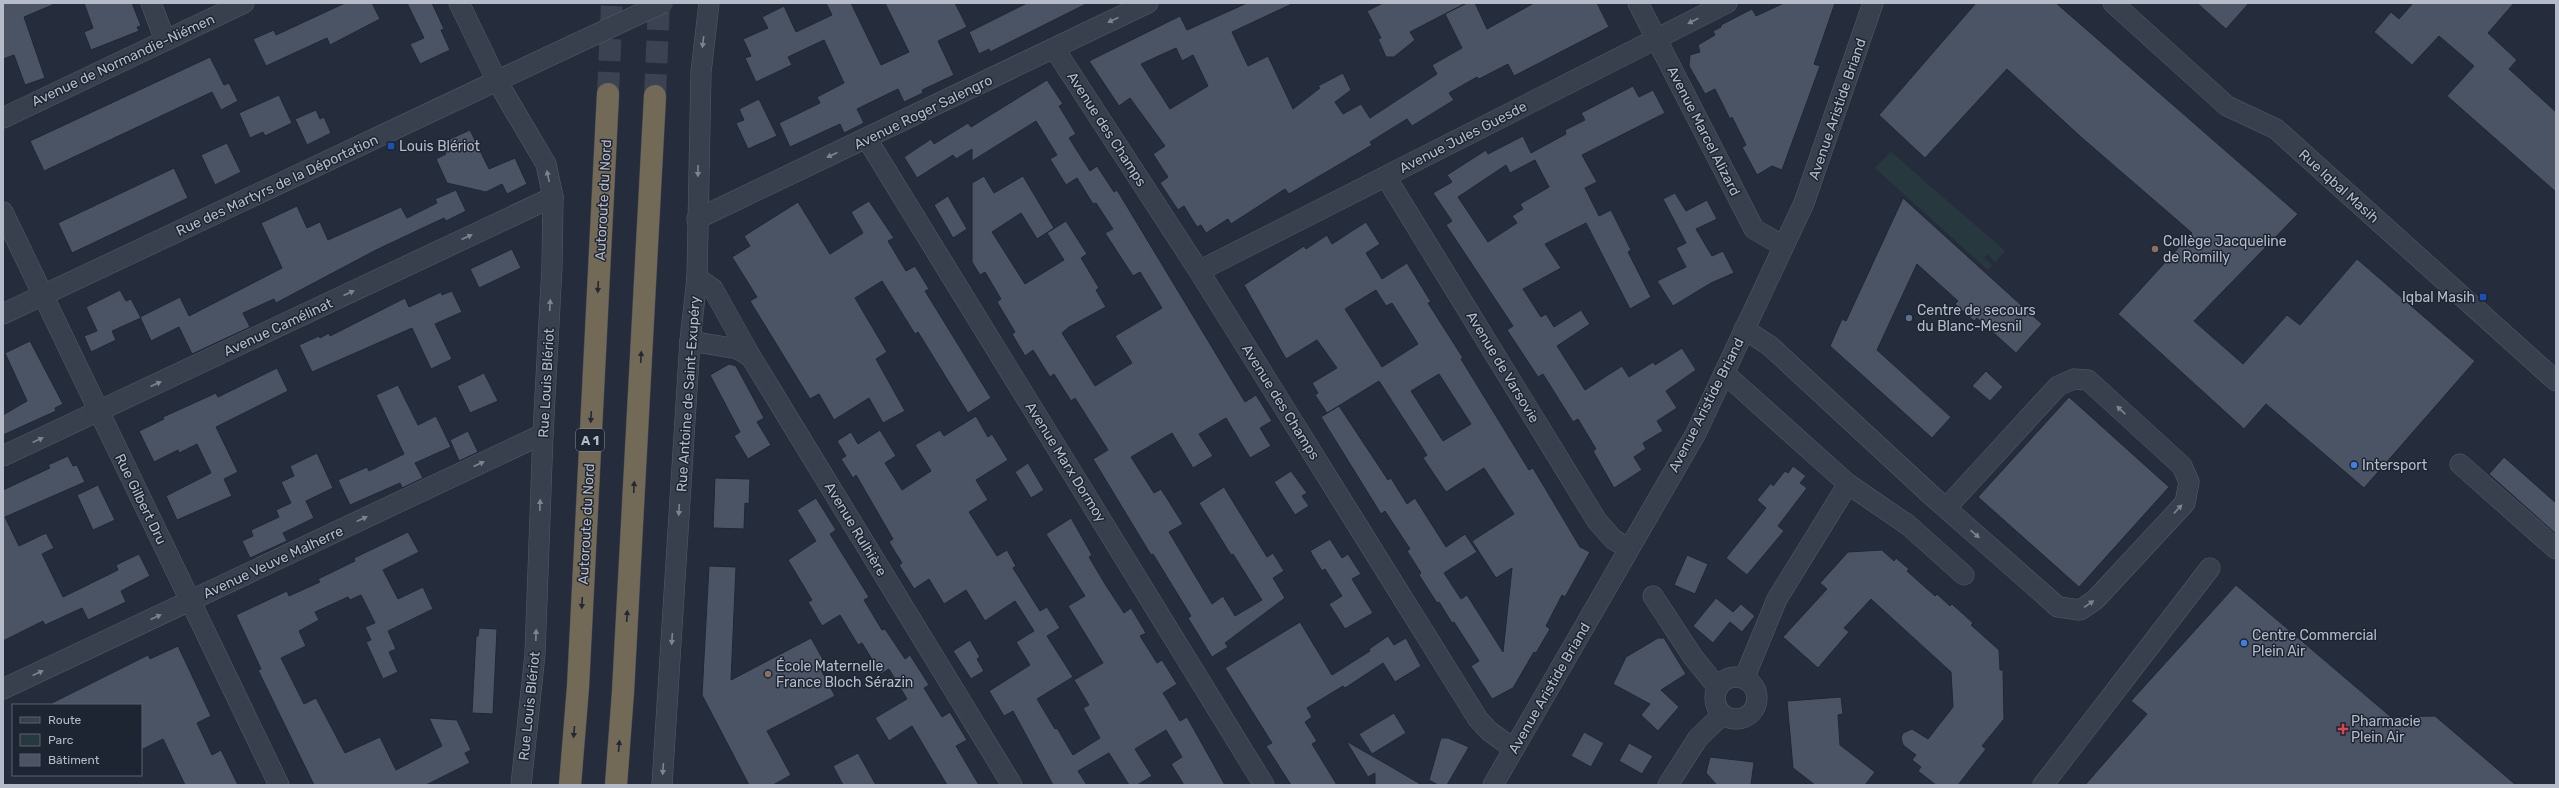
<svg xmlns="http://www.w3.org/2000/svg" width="2559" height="788" viewBox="0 0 2559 788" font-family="Rubik,sans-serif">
  <rect width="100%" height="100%" fill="#252d3d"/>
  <polygon fill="#27393e" points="1891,152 2005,251 1995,262 1987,254 1984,258 1992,265 1988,270 1875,168"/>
  <g fill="#4b5465" stroke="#202734" fill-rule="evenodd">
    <polygon points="3,3 57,3 24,17 45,78 25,85 14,55 3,59"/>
    <polygon points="84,3 132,3 141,26 137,27 139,31 91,50 84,32 93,28"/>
    <polygon points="345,3 372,3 380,19 330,45 327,38 266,66 253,39 274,30 276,35"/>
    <polygon points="407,3 432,3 444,29 441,30 450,50 420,64 410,44 424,38"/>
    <polygon points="826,3 851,3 881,65 909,52 885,3 955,3 967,27 938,41 954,75 922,90 923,93 904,102 898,89 857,109 864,123 844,133 840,124 790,147 779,123 820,103 817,97 844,83 824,40 788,57 792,65 756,82 745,58 751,56 743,39 768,28 762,17 784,6 796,32 832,15"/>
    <polygon points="1027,3 1088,3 990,52 989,49 979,54 969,32"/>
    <path d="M1247 3H1294L1232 32 1248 66 1268 56 1293 109 1320 88 1318 86 1343 73 1351 90 1335 102 1343 114 1361 104 1370 118 1437 74 1432 65 1462 48 1445 14 1467 3H1475L1487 29 1534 3H1597L1609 27 1514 76 1508 64 1479 79 1477 77 1449 93 1454 100 1412 126 1407 119 1370 142 1372 145 1289 194 1285 189 1231 224 1228 219 1206 233 1201 225 1197 227 1184 206 1178 210 1160 183 1168 177 1153 154 1165 146 1130 98 1119 106 1089 61 1180 16 1187 30ZM1176 48 1182 61 1193 55 1208 86 1170 109 1141 64Z"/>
    <polygon points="1383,3 1466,3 1410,32 1415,40 1394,57 1386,57 1378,39 1381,38 1367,11"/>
    <polygon points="1784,3 1835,3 1814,64 1820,66 1782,170 1772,166 1757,175 1742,147 1746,145 1732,117 1730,119 1715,89 1705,94 1689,66 1690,55 1700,52 1698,45 1715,35 1713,31 1721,27 1721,25 1752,9 1756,16"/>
    <polygon points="1976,3 2056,3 2298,214 2194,321 2243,364 2287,315 2300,325 2357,259 2475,361 2364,488 2266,404 2244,429 2118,314 2192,233 2081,137 2007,69 1925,158 1879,115"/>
    <polygon points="2197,3 2249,3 2226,29"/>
    <polygon points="2413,3 2514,3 2488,33 2517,60 2509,69 2556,112 2556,192 2447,96 2474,66 2439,36 2412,65 2374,32 2391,12 2399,19"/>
    <polygon points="210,57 224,85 229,83 238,101 221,110 212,92 44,171 30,141"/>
    <polygon points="1047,80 1063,104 1059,106 1076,134 1069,138 1090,171 1097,166 1114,192 1117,190 1245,402 1256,395 1272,421 1260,428 1271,446 1250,458 1226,418 1199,434 1213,456 1193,468 1172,433 1131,457 1154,493 1161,489 1183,524 1169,532 1212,604 1223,596 1235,616 1262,600 1233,554 1231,555 1199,503 1224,487 1267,557 1273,553 1284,571 1273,578 1285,598 1225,643 1228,647 1212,657 1188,618 1191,616 1153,554 1151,555 1093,459 1108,450 1075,398 1071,401 1054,374 1050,377 1033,350 1025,356 1012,334 1015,332 997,302 1001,299 985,272 980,275 972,262 972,183 984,176 994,193 1023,176 1054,228 1037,239 1021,213 992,232 1025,284 1064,260 1047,233 1066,221 1087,254 1081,258 1099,288 1096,290 1106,307 1069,327 1062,333 1095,386 1132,363 1115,336 1162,308 1140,272 1133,276 1105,233 1113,229 1096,203 1093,204 1077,178 1066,185 1050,159 1057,155 1036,121 972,161 972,149 956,159 953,155 917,178 904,157 931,139 934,144 968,123 971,127"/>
    <path d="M1633 86 1639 97 1653 90 1665 113 1582 155 1597 182 1585 188 1599 216 1611 210 1631 250 1628 252 1651 297 1630 309 1586 223 1545 244 1561 268 1523 289 1541 317 1546 314 1554 327 1581 310 1590 324 1557 346 1585 390 1622 366 1629 377 1653 362 1655 365 1682 348 1696 370 1666 391 1677 408 1657 421 1663 431 1643 443 1646 449 1634 457 1642 470 1614 488 1593 451 1596 449 1578 419 1573 422 1543 374 1538 377 1507 330 1513 326 1446 225 1452 221 1433 193 1452 182 1447 175 1486 150 1488 154 1523 136 1531 153 1566 134 1565 130 1585 120 1581 113ZM1535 160 1549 187 1520 204 1523 209 1512 216 1517 223 1488 242 1458 197 1506 165 1510 173Z"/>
    <polygon points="279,95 292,123 265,136 263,132 250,138 239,113"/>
    <polygon points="759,99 777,136 748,149 736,123 744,120 739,109"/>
    <polygon points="316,110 320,119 324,117 331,133 307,145 295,119"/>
    <polygon points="470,130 489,169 515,158 527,184 507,194 502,184 486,192 447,183 436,159 446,154 441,143"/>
    <polygon points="227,143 241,172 215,185 201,155"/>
    <polygon points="174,168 188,198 72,253 58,223"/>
    <polygon points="456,190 466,211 446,221 444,218 376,250 276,303 274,299 243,313 250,327 192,354 179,327 151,341 140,317 180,297 189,316 282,268 261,223 297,206 307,228 320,222 328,240 401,207 407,218 437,203 435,199"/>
    <polygon points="1675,193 1686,211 1707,200 1717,219 1696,229 1712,256 1723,251 1734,273 1711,283 1673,306 1657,281 1686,267 1676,248 1686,243 1663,199"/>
    <polygon points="948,196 967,229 953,238 934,205"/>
    <polygon points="1903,198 2042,324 2016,353 1977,318 1974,321 1955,304 1958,301 1917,264 1877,350 1951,417 1932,438 1830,346 1842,319 1846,321"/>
    <polygon points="869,201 894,238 888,241 906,271 915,266 929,289 925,291 991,398 968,413 918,332 915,334 882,281 855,298 887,352 876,359 905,411 883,423 869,398 834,420 819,394 810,399 750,301 757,297 732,257 750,246 744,236 798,202 830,254 863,233 851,212"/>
    <path d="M1366 222 1380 244 1366 253 1382 279 1407 263 1431 302 1428 303 1463 358 1461 359 1529 470 1533 468 1580 547 1590 552 1565 597 1562 595 1546 626 1550 629 1536 653 1534 652 1513 688 1492 699 1471 666 1479 661 1454 622 1452 623 1439 602 1437 603 1419 575 1421 573 1407 551 1410 549 1385 511 1381 514 1321 417 1339 406 1388 480 1391 478 1407 504 1415 498 1446 547 1465 534 1477 552 1444 573 1461 599 1467 595 1503 652 1512 568 1496 578 1472 541 1514 514 1484 468 1446 492 1423 458 1427 455 1379 381 1327 413 1315 395 1318 393 1312 383 1337 368 1317 340 1286 359 1244 285 1304 246 1306 249 1327 235 1332 244ZM1376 290 1386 306 1392 303 1418 344 1382 367 1345 309ZM1439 374 1471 424 1443 441 1411 391Z"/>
    <polygon points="512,249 521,268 479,288 470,269"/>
    <polygon points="120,290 126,301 131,299 141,318 112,331 116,340 91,352 84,336 97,331 86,307"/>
    <polygon points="452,291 462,312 435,324 452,359 431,369 412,328 312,372 299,345 319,336 320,338 329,333 330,336 405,298 409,307 441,292 442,295"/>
    <polygon points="30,341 63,404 55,408 56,411 3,435 3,415 27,401 5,353"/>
    <polygon points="729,364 736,366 764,418 757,422 771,445 748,459 734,436 740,432 710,375"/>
    <polygon points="277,368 288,391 216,427 238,472 224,479 232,496 177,520 166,496 211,473 197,444 179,453 178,450 154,462 139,431 164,419 163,417 216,393 218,397"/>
    <polygon points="1986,371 2003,387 1990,401 1972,386"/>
    <polygon points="484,373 498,401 470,413 457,386"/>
    <polygon points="398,385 418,425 436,416 451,447 415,463 423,478 402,488 400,483 350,505 338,480 367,467 369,471 404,454 376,395"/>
    <polygon points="2069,397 2169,487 2079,587 1978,497"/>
    <polygon points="976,416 988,437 992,434 1008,460 976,480 988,500 969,512 997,556 1007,550 1016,566 1013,568 1040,611 1047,607 1060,628 1047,636 1073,677 1037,699 1055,729 1057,728 1073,755 1100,738 1083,708 1089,705 1074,680 1103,663 1068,606 1085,596 1046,534 1071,518 1092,555 1089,557 1105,584 1124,613 1131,608 1146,633 1140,636 1157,663 1162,660 1177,684 1163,693 1180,721 1187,717 1225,785 1184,785 1171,764 1182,757 1166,730 1135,749 1152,776 1137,785 1129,785 1109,753 1078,771 1087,785 1053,785 1013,711 1004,716 989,691 1030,665 1016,642 1034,631 1015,601 985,621 966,590 944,604 929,579 914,589 899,565 902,563 889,542 893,539 856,475 853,478 841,459 846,456 837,441 851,432 858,444 880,430 896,456 885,463 902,490 931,471 915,445 940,430 944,436"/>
    <polygon points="468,431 478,452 459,461 450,440"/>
    <polygon points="317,453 333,488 306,501 314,518 283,533 287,541 250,558 242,541 253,536 251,530 279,517 276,510 291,503 281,482 294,476 290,466"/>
    <polygon points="68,456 73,466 77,465 85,482 5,517 19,546 46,533 54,548 42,554 63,597 118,570 116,565 139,554 150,576 121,591 126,602 88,620 82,608 45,625 43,621 3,641 3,490 50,468 48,465"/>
    <polygon points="2504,457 2556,503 2556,534 2489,474"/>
    <polygon points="1028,463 1044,490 1031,498 1015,472"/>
    <polygon points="1793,466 1806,476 1800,483 1807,488 1778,526 1784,531 1747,575 1726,558 1766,508 1757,500 1771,483 1773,486 1785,471 1788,473"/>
    <polygon points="1291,471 1307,493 1302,496 1309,506 1295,515 1274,482"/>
    <polygon points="715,478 750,479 749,504 745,503 744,529 713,528"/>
    <polygon points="98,485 115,520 93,530 77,495"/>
    <polygon points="816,498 836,530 830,534 869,597 864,600 882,630 885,629 905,659 910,655 929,685 924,688 942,717 950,712 967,740 956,746 979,785 947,785 912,726 889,741 875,718 907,699 889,669 881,674 862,643 858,645 840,615 822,626 808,602 812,600 788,560 816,541 797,510"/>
    <polygon points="408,532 419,552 383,570 398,599 423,587 433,609 388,631 396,649 389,652 398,672 383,679 366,642 371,640 365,627 375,623 361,595 350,600 348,597 315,612 319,620 299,631 306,646 281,658 304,704 316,698 345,753 380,737 396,770 442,746 429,718 457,720 471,750 465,753 470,763 426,785 314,785 258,670 261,669 236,615 287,591 289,596 320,582 318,579 355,561 354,558"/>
    <polygon points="1330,539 1342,558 1348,554 1361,574 1352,579 1373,613 1345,629 1329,604 1342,596 1325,569 1322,571 1310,551"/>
    <polygon points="1882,550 1894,561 1896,558 1909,569 1907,571 1935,596 1937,594 1950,606 1952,604 1973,623 1971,625 1999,650 2000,670 2003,670 2004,719 1982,746 1986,749 1958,785 1936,785 1918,771 1921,767 1912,760 1916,755 1903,745 1901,738 1903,733 1912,729 1928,739 1953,707 1951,672 1871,599 1844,628 1849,632 1818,668 1783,637 1827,589 1820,583 1848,552"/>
    <polygon points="1687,555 1708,564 1695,594 1674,585"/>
    <polygon points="709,566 736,567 731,680 811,638 825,663 819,666 835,696 767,731 791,775 773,785 749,785 702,695"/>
    <polygon points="2236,585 2391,717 2435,716 2516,785 2085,785 2147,714 2131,701"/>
    <polygon points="1716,598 1733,612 1741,604 1755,616 1742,632 1730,622 1713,643 1693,626"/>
    <polygon points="1300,622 1332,675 1370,651 1369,649 1388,636 1394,645 1406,638 1421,666 1395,682 1383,663 1345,688 1343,686 1307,708 1312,717 1305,722 1317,741 1312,744 1337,785 1291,785 1266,746 1272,743 1225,668"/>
    <polygon points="479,628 497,629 493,714 472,713 476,636 478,636"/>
    <polygon points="1658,638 1664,638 1686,674 1661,690 1679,707 1658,731 1641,715 1650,704 1613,684 1626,657"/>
    <polygon points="970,640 980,657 977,659 984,671 971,679 953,651"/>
    <polygon points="178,646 211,716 197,723 212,755 221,750 238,785 185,785 163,739 141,750 141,705 48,705 148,655 150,659"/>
    <polygon points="1841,697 1843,714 1838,715 1840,745 1875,772 1865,785 1815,785 1793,768 1787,701"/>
    <polygon points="1394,713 1406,733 1372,754 1359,734"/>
    <polygon points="1584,732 1604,743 1591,767 1571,756"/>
    <polygon points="1441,738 1448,738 1469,747 1447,785 1438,785 1429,780"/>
    <polygon points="1346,741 1388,765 1422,785 1375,785 1375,773 1368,777"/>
    <polygon points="1629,743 1653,756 1642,774 1619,761"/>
    <polygon points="858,753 876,785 843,785 833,766"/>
    <polygon points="1710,757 1754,762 1751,785 1717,785 1706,773"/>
  </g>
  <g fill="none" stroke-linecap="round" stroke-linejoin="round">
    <g stroke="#3b4252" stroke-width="22" stroke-dasharray="22 11" stroke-linecap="butt">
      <polyline points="608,94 612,3"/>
      <polyline points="655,96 659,3"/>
    </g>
    <g stroke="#545b68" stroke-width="21">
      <g id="minor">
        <polyline points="151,3 165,40"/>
        <polyline points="459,3 497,81 546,164 553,197 552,267 543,434 535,654 521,785"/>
        <polyline points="1638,3 1754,229 1783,246"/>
        <polyline points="2113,3 2227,106 2276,129 2556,381"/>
        <polyline points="1054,48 1199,271 1478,719 1489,731 1514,749"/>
        <polyline points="3,118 244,3"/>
        <polyline points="867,139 1264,785"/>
        <polyline points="1386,177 1597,521 1613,539 1629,549"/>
        <polyline points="3,212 279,785"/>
        <polyline points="697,219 1148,3"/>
        <polyline points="1199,271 1727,3"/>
        <polyline points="697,278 713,289 751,357 1012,785"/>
        <polyline points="3,314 573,45"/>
        <polyline points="1744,329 1770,346 1931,495 2058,607 2080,610 2095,600 2185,503 2189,482 2182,466 2088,380 2074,379 2058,386 1946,508"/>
        <polyline points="690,341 738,349 751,357"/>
        <polyline points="1724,373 1848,484 1777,599 1744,679"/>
        <polyline points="3,456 553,197"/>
        <polyline points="2460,464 2556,549"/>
        <polyline points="1848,484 1908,525 1964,575"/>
        <polyline points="1653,596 1693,657 1718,688"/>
        <circle cx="1736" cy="698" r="21"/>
        <polyline points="3,689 543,434"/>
        <polyline points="662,785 690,341 697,278 701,72 709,3"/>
        <polyline points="1493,785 1696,433 1804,203 1873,3"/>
        <polyline points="1668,785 1698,738 1722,715"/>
        <polyline points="2043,785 2210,568"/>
      </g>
    </g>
    <g stroke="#414855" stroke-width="23">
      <g id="highway">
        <polyline points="570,785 578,687 608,94"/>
        <polyline points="616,785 623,692 655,96"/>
      </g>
    </g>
    <use href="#minor" stroke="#39404d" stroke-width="20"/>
    <use href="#highway" stroke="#726956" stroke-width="22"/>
    <g stroke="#545b68" stroke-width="21" stroke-linecap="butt">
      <polyline id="minor-bridge" points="573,45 663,3"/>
    </g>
    <use href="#minor-bridge" stroke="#39404d" stroke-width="20"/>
  </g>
  <defs><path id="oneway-solid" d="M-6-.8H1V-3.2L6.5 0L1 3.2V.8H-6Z"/></defs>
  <g fill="#7d8491">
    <use href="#oneway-solid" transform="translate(1113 20) rotate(155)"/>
    <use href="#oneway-solid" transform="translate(1693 21) rotate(153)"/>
    <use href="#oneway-solid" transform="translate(703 42) rotate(97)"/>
    <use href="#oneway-solid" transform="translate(832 155) rotate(155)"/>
    <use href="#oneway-solid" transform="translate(698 171) rotate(91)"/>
    <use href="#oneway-solid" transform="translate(548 176) rotate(-102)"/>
    <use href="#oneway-solid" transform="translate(467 237) rotate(-25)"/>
    <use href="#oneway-solid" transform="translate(349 293) rotate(-25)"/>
    <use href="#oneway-solid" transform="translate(550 305) rotate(-87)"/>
    <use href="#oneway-solid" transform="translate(156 384) rotate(-25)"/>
    <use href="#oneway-solid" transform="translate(2121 410) rotate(-137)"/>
    <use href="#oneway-solid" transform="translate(38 440) rotate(-25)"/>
    <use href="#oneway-solid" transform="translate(479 464) rotate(-25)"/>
    <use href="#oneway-solid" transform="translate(540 505) rotate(-88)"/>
    <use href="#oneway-solid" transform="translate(2178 509) rotate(-47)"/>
    <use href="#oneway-solid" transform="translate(679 510) rotate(93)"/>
    <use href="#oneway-solid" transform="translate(362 519) rotate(-25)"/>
    <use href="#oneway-solid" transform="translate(1975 534) rotate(41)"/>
    <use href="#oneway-solid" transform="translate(2089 604) rotate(-35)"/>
    <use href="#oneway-solid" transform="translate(156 617) rotate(-25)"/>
    <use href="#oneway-solid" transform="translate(536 635) rotate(-88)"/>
    <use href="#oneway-solid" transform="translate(672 639) rotate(94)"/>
    <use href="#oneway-solid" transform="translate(38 673) rotate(-25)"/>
    <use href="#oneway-solid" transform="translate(663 769) rotate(94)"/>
  </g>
  <g fill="#222834">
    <use href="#oneway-solid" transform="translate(598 287) rotate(93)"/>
    <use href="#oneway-solid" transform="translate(641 357) rotate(-87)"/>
    <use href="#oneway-solid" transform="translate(591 417) rotate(93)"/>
    <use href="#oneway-solid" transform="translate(634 487) rotate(-87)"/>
    <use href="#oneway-solid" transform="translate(582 603) rotate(93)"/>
    <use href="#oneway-solid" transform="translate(627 616) rotate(-87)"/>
    <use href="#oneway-solid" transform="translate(574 732) rotate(95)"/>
    <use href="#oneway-solid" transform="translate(619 746) rotate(-85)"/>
  </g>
  <g fill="#1a4fb4" stroke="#1e2532" stroke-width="1.5">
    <rect x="387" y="142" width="8" height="8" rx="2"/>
    <rect x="2479" y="293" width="8" height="8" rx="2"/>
  </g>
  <g fill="#8d6e63" stroke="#1e2532" stroke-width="1.5">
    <circle cx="2155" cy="249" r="4"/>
    <circle cx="768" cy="674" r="4"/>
  </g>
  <circle fill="#5c6f8a" stroke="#1e2532" stroke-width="1.5" cx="1909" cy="318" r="4"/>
  <g fill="#3f7fe0" stroke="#1e2532" stroke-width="1.5">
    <circle cx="2354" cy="465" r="4"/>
    <circle cx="2244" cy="643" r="4"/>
  </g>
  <path fill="#e0444e" stroke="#1e2532" stroke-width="1.5" d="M2341 723h4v4h4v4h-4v4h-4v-4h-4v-4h4z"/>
  <g text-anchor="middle" stroke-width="3" stroke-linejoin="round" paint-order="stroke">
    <rect fill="#1e2532" stroke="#888e9b" stroke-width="1" x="576" y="429" width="28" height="22" rx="3"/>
    <g font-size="13" font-weight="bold" fill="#b5bbc8">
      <text x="590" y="445">A 1</text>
    </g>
    <g font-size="14" fill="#b5bbc8" stroke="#1e2532">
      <text transform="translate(123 60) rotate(-25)" y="5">Avenue de Normandie-Niémen</text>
      <text transform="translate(1837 109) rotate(-71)" y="5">Avenue Aristide Briand</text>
      <text transform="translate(923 112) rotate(-26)" y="5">Avenue Roger Salengro</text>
      <text transform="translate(1107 129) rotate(57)" y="5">Avenue des Champs</text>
      <text transform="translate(1704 131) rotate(63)" y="5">Avenue Marcel Alizard</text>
      <text transform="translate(1463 137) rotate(-27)" y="5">Avenue Jules Guesde</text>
      <text transform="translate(277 185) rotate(-25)" y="5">Rue des Martyrs de la Déportation</text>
      <text transform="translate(2339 186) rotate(42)" y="5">Rue Iqbal Masih</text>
      <text transform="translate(603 200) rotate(-87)" y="5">Autoroute du Nord</text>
      <text transform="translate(278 327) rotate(-25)" y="5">Avenue Camélinat</text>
      <text transform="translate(1503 367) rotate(59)" y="5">Avenue de Varsovie</text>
      <text transform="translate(546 383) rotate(-87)" y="5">Rue Louis Blériot</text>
      <text transform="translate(688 394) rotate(-86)" y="5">Rue Antoine de Saint-Exupéry</text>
      <text transform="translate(1281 402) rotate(58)" y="5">Avenue des Champs</text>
      <text transform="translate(1706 405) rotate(-63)" y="5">Avenue Aristide Briand</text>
      <text transform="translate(1066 462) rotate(58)" y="5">Avenue Marx Dormoy</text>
      <text transform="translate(141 499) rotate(64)" y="5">Rue Gilbert Dru</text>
      <text transform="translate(586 524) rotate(-87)" y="5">Autoroute du Nord</text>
      <text transform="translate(856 529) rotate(59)" y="5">Avenue Rulhière</text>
      <text transform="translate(273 562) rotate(-25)" y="5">Avenue Veuve Malherre</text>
      <text transform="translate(1549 688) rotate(-60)" y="5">Avenue Aristide Briand</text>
      <text transform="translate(529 706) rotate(-84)" y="5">Rue Louis Blériot</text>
    </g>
    <g font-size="14" fill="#b5bbc8" stroke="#1e2532" text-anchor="start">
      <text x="399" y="151">Louis Blériot</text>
      <text x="2163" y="246">Collège Jacqueline<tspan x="2163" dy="16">de Romilly</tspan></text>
      <text x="2475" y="302" text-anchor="end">Iqbal Masih</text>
      <text x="1917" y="315">Centre de secours<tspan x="1917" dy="16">du Blanc-Mesnil</tspan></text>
      <text x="2362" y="470">Intersport</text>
      <text x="2252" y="640">Centre Commercial<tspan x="2252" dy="16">Plein Air</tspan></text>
      <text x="776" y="671">École Maternelle<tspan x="776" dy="16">France Bloch Sérazin</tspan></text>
      <text x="2351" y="726">Pharmacie<tspan x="2351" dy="16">Plein Air</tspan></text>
    </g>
  </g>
  <rect width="2559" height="788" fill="none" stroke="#b5bbc8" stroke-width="8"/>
  <rect x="12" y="704" width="130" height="72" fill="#1e2532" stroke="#5a616e"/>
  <rect x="20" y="717" width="20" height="6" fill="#39404d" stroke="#5a616e"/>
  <text x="48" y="724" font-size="12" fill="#b5bbc8">Route</text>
  <rect x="20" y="734" width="20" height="12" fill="#27393e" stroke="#5a616e"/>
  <text x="48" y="744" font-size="12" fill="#b5bbc8">Parc</text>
  <rect x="20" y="754" width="20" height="12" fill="#4b5465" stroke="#5a616e"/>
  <text x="48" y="764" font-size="12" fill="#b5bbc8">Bâtiment</text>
</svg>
